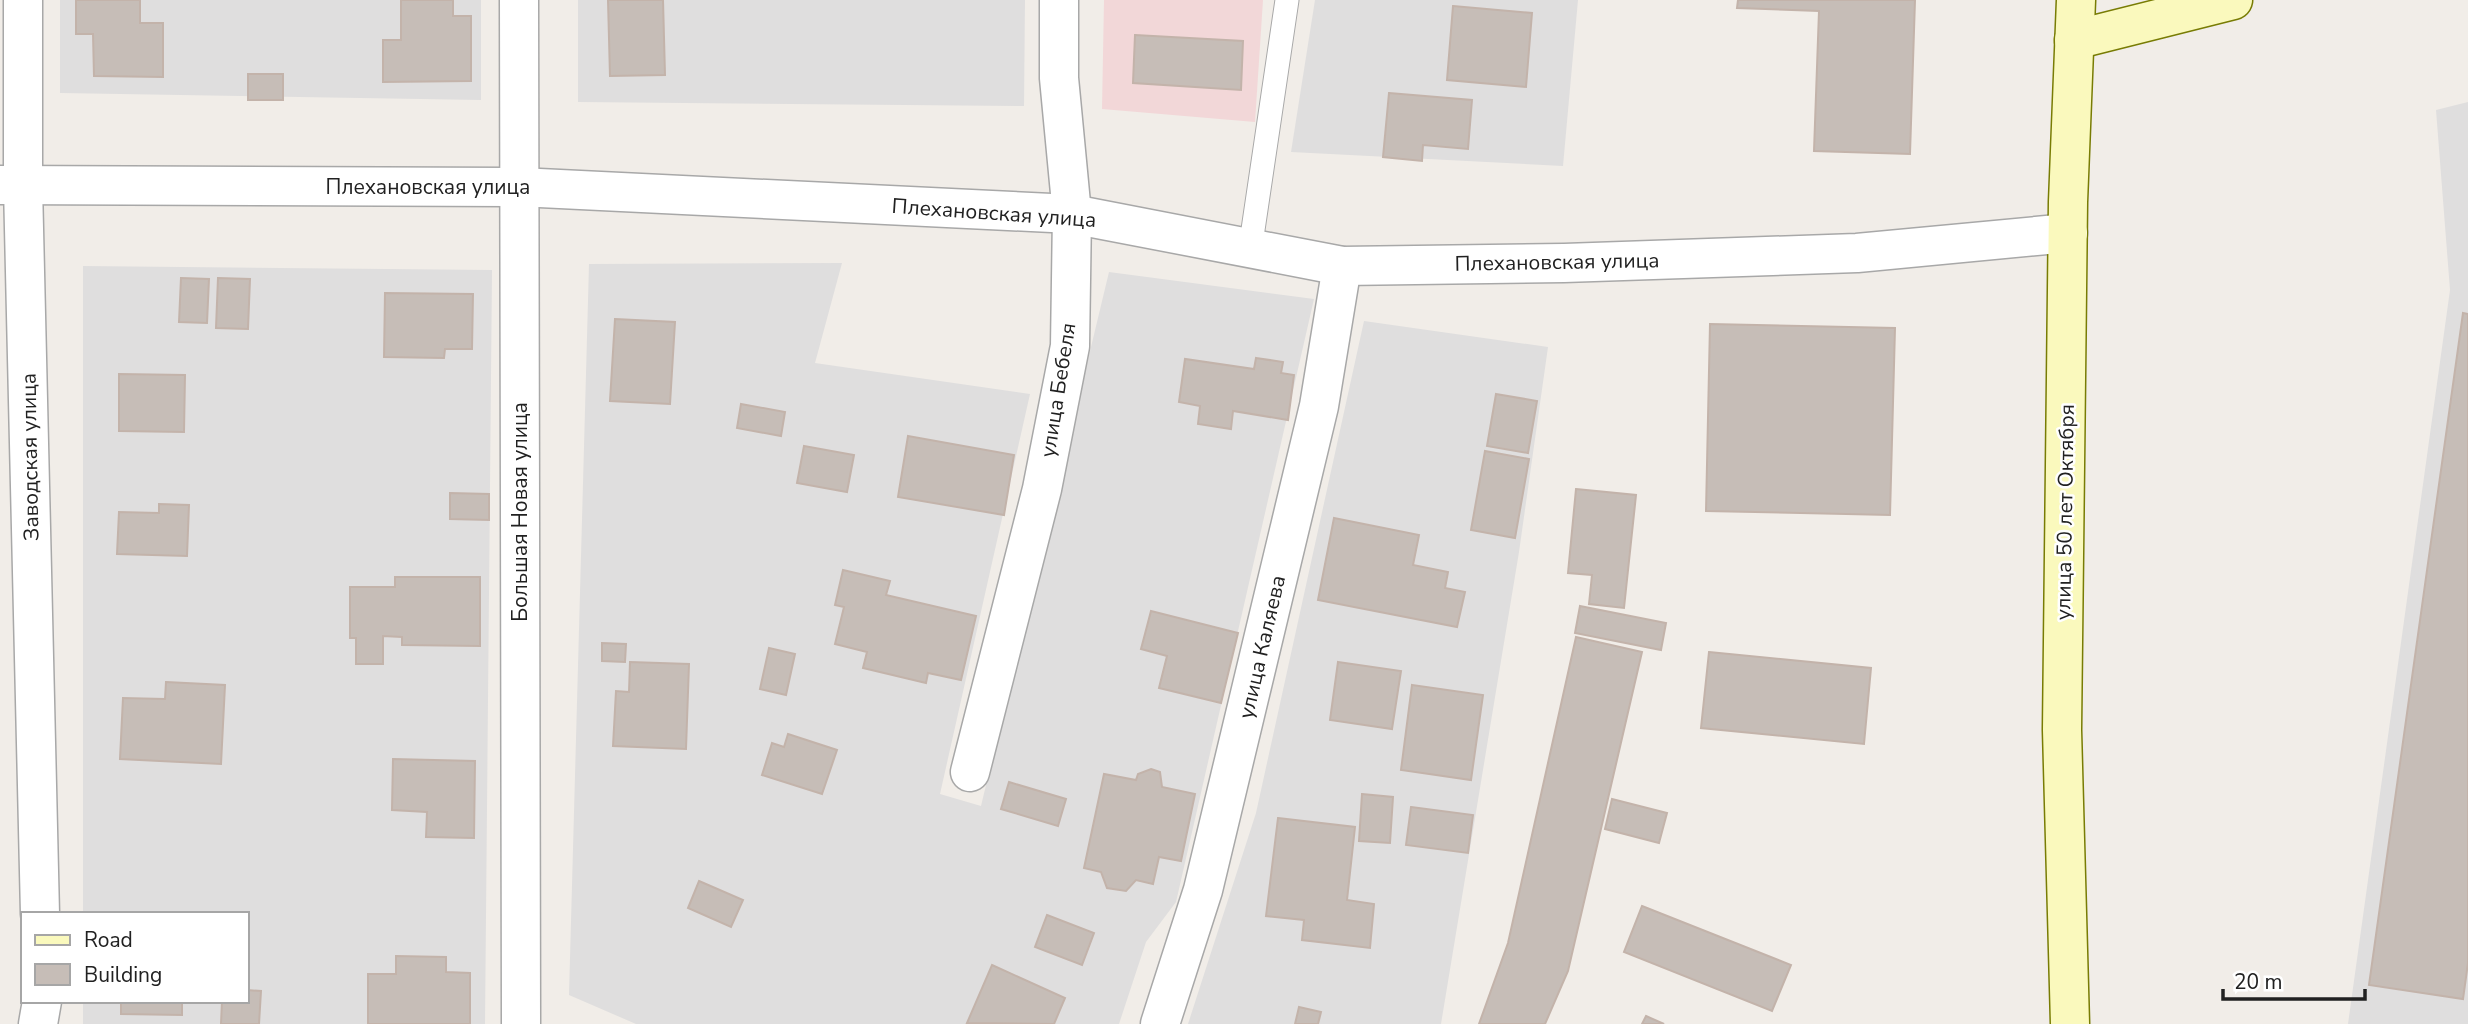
<svg xmlns="http://www.w3.org/2000/svg" width="2468" height="1024" viewBox="0 0 2468 1024" font-family="'Nunito Sans',sans-serif">
  <rect width="100%" height="100%" fill="#f1ede8"/>
  <g fill="#dfdede">
    <polygon points="60,0 481,0 481,100 60,93"/>
    <polygon points="578,0 1025,0 1024,106 578,102"/>
    <polygon points="1315,0 1578,0 1563,166 1291,152"/>
    <polygon points="2468,102 2468,1024 2348,1024 2450,290 2436,110"/>
    <polygon points="842,263 815,363 1030,394 940,794 981,806 1109,272 1314,299 1176,902 1146,942 1119,1024 636,1024 569,995 589,264"/>
    <polygon points="83,266 492,270 485,1024 83,1024 83,1001 247,1001 247,914 83,914"/>
    <polygon points="1364,321 1548,347 1519,552 1441,1024 1188,1024 1256,813"/>
  </g>
  <polygon fill="#f2d7d8" points="1104,0 1263,0 1255,122 1102,109"/>
  <g fill="#c6bdb7" stroke="#c3b3aa" stroke-width="2">
    <polygon points="76,0 140,0 140,23 163,23 163,77 94,76 93,34 76,34"/>
    <polygon points="401,0 453,0 453,16 471,16 471,81 383,82 383,40 401,40"/>
    <polygon points="608,0 663,0 665,75 610,76"/>
    <polygon points="1738,0 1915,0 1910,154 1814,151 1819,11 1737,8"/>
    <polygon points="1453,6 1532,13 1526,87 1447,80"/>
    <polygon points="1135,35 1243,41 1241,90 1133,83"/>
    <rect x="248" y="74" width="35" height="26"/>
    <polygon points="1389,93 1472,100 1468,149 1423,145 1422,161 1383,157"/>
    <polygon points="181,278 209,279 207,323 179,322"/>
    <polygon points="218,278 250,279 248,329 216,328"/>
    <polygon points="385,293 473,294 472,349 445,349 444,358 384,357"/>
    <polygon points="2463,313 2468,314 2468,963 2463,999 2369,985"/>
    <polygon points="615,319 675,322 670,404 610,401"/>
    <polygon points="1710,324 1895,328 1890,515 1706,511"/>
    <polygon points="1256,358 1283,362 1281,373 1294,375 1288,420 1233,411 1231,429 1198,424 1200,406 1179,402 1185,359 1254,369"/>
    <polygon points="119,374 185,375 184,432 119,431"/>
    <polygon points="1496,394 1537,401 1528,453 1487,446"/>
    <polygon points="741,404 785,412 781,436 737,428"/>
    <polygon points="908,436 1014,455 1004,515 898,497"/>
    <polygon points="804,446 854,455 847,492 797,483"/>
    <polygon points="1485,451 1529,459 1515,538 1471,530"/>
    <polygon points="1576,489 1636,495 1624,608 1589,604 1592,575 1568,573"/>
    <polygon points="450,493 489,494 489,520 450,519"/>
    <polygon points="159,504 189,505 187,556 117,554 119,512 159,513"/>
    <polygon points="1334,518 1419,535 1413,565 1448,572 1445,588 1465,592 1457,627 1318,600"/>
    <polygon points="843,570 890,581 886,595 976,616 961,680 928,673 926,683 863,668 867,652 835,644 844,607 835,605"/>
    <polygon points="395,577 480,577 480,646 402,645 402,637 383,636 383,664 356,664 356,638 350,638 350,587 395,587"/>
    <polygon points="1580,606 1666,623 1661,650 1575,633"/>
    <polygon points="1151,611 1238,633 1221,703 1159,688 1167,656 1141,649"/>
    <polygon points="1576,637 1642,652 1568,971 1545,1024 1479,1024 1508,943"/>
    <polygon points="602,643 626,644 625,662 602,661"/>
    <polygon points="769,648 795,654 786,695 760,689"/>
    <polygon points="1709,652 1871,668 1864,744 1701,728"/>
    <polygon points="630,662 689,664 686,749 613,746 616,691 629,692"/>
    <polygon points="1338,662 1401,671 1392,729 1330,720"/>
    <polygon points="166,682 225,685 221,764 120,759 123,698 165,699"/>
    <polygon points="1412,685 1483,695 1471,780 1401,770"/>
    <polygon points="788,734 837,750 822,794 762,775 772,743 784,747"/>
    <polygon points="393,759 475,761 474,838 426,837 427,812 392,810"/>
    <polygon points="1151,769 1160,772 1162,787 1195,794 1181,861 1159,857 1153,884 1136,880 1126,891 1107,888 1101,872 1084,868 1104,774 1136,780 1138,774"/>
    <polygon points="1009,782 1066,799 1058,826 1001,809"/>
    <polygon points="1362,794 1393,797 1390,843 1359,841"/>
    <polygon points="1612,799 1667,813 1659,843 1605,829"/>
    <polygon points="1411,807 1473,815 1468,853 1406,845"/>
    <polygon points="1278,818 1355,827 1347,900 1374,904 1370,948 1302,940 1304,920 1266,916"/>
    <polygon points="699,881 743,900 731,927 688,908"/>
    <polygon points="1642,906 1791,965 1772,1011 1624,952"/>
    <polygon points="1047,915 1094,933 1082,965 1035,947"/>
    <polygon points="396,956 446,957 446,972 470,973 470,1024 368,1024 368,974 396,974"/>
    <polygon points="992,965 1065,998 1054,1024 967,1023"/>
    <polygon points="247,990 261,991 259,1024 221,1024 222,1001 247,1001"/>
    <polygon points="121,1001 182,1001 182,1015 121,1014"/>
    <polygon points="1299,1007 1321,1012 1318,1024 1295,1024"/>
    <polygon points="1646,1016 1664,1024 1642,1024"/>
  </g>
  <g fill="none" stroke-linecap="round" stroke-linejoin="round">
    <g stroke="#a8a8a8" stroke-width="25">
      <polyline id="lane" points="1250,250 1287,0"/>
    </g>
    <g stroke="#a8a8a8" stroke-width="41">
      <g id="street">
        <polyline points="23,0 23,186 40,914"/>
        <polyline points="519,0 521,1024"/>
        <polyline points="0,185 519,187 1072,214 1342,266 1564,263 1857,253 2068,233"/>
        <polyline points="970,772 1042,489 1070,346 1072,214 1059,78 1059,0"/>
        <polyline points="38,1024 42,1001"/>
        <polyline points="1160,1024 1203,890 1319,406 1342,266"/>
      </g>
    </g>
    <g stroke="#787c04" stroke-width="41">
      <g id="secondary">
        <polyline points="2074,40 2233,0"/>
        <polyline points="2070,1024 2062,730 2068,202 2076,0"/>
      </g>
    </g>
    <use href="#lane" stroke="#fff" stroke-width="23"/>
    <use href="#street" stroke="#fff" stroke-width="38"/>
    <use href="#secondary" stroke="#faf9bd" stroke-width="38"/>
  </g>
  <g text-anchor="middle" stroke-width="5" stroke-linejoin="round" paint-order="stroke">
    <g font-size="21" fill="#212121" stroke="#fff">
      <text x="428" y="194">Плехановская улица</text>
      <text transform="translate(994 213) rotate(4)" y="7">Плехановская улица</text>
      <text transform="translate(1557 262) rotate(-1)" y="7">Плехановская улица</text>
      <text transform="translate(1058 390) rotate(-81)" y="7">улица Бебеля</text>
      <text transform="translate(30 457) rotate(-91)" y="7">Заводская улица</text>
      <text transform="translate(520 512) rotate(-90)" y="7">Большая Новая улица</text>
      <text transform="translate(2065 512) rotate(-89)" y="7">улица 50 лет Октября</text>
      <text transform="translate(1262 647) rotate(-77)" y="7">улица Каляева</text>
    </g>
  </g>
  <rect x="21" y="912" width="228" height="91" fill="#ffffff" stroke="#a6a6a6" stroke-width="2"/>
  <rect x="35" y="935" width="35" height="10" fill="#faf9bd" stroke="#a6a6a6" stroke-width="2"/>
  <text x="84" y="947" font-size="21" fill="#212121">Road</text>
  <rect x="35" y="964" width="35" height="21" fill="#c6bdb7" stroke="#a6a6a6" stroke-width="2"/>
  <text x="84" y="982" font-size="21" fill="#212121">Building</text>
  <path d="M2223 989v10h142v-10" fill="none" stroke="#212121" stroke-width="3.5"/>
  <text x="2234" y="989" font-size="21" fill="#212121" stroke="#ffffff" stroke-width="5" paint-order="stroke">20 m</text>
</svg>
